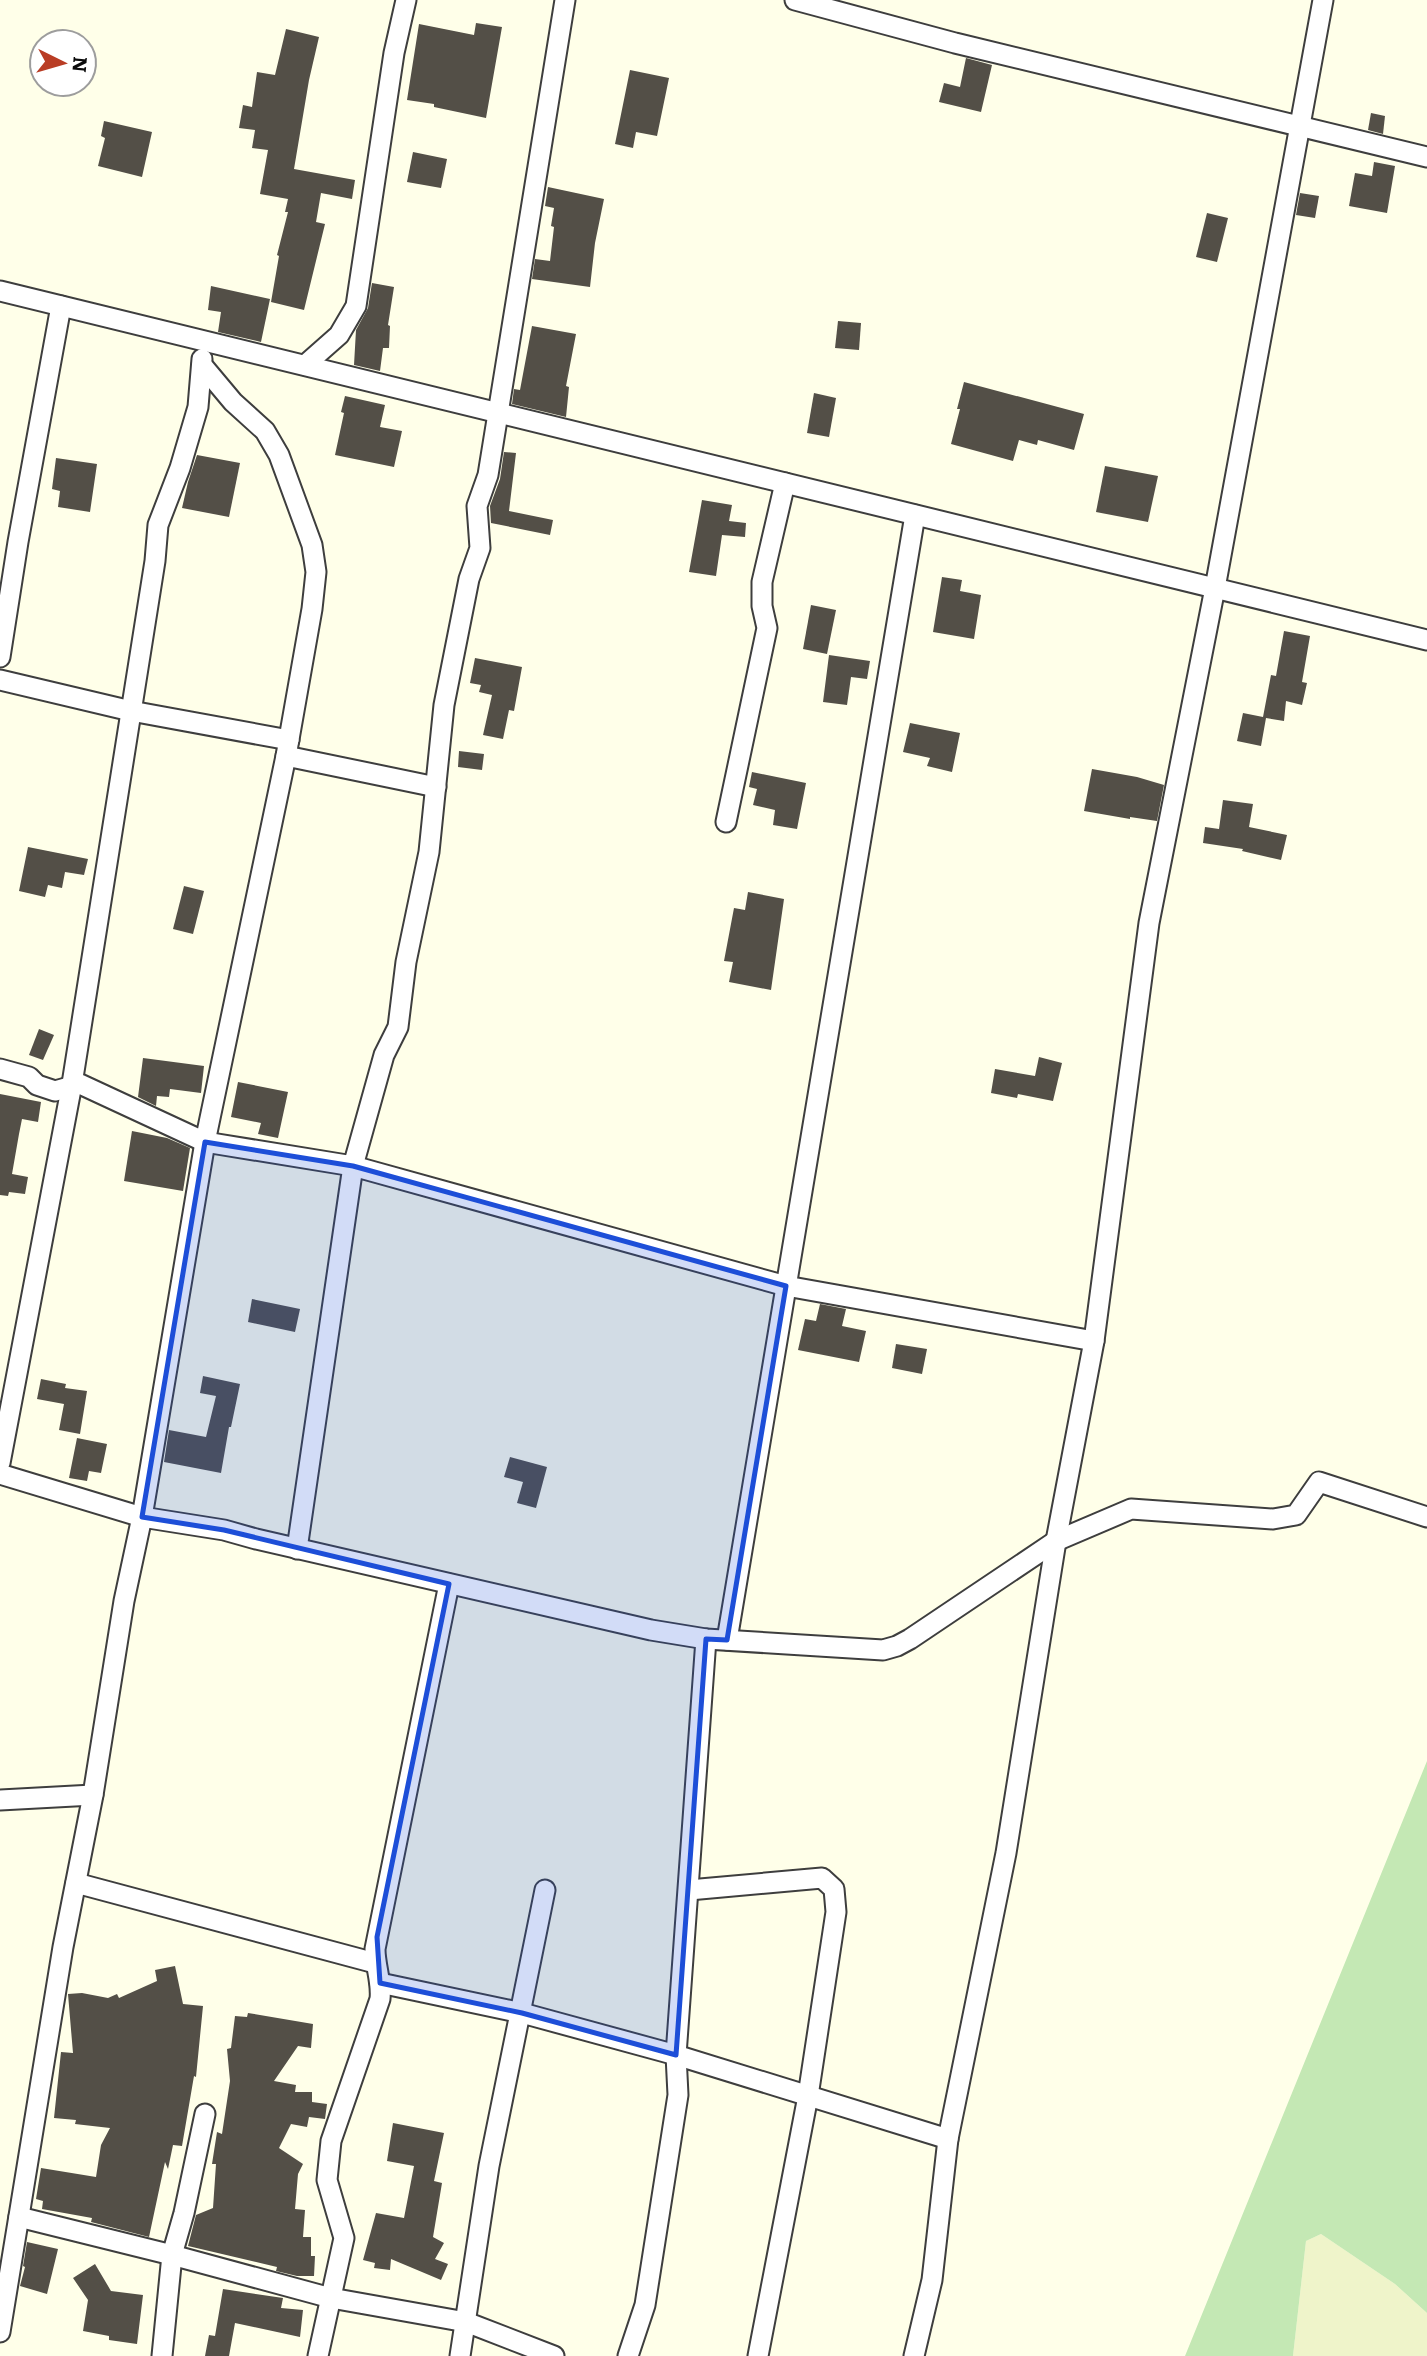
<svg xmlns="http://www.w3.org/2000/svg" width="1427" height="2356" viewBox="0 0 1427 2356" font-family="Literata,serif">
  <rect width="100%" height="100%" fill="#ffffe9"/>
  <polygon fill="#eff4ca" points="1321,2234 1395,2284 1427,2313 1427,2356 1293,2356 1306,2241"/>
  <polygon fill="#c4e8b4" points="1427,1761 1427,2313 1395,2284 1321,2234 1306,2241 1293,2356 1185,2356"/>
  <g fill="#534f47">
    <polygon points="476,23 502,27 486,118 434,107 434,104 407,100 419,24 474,35"/>
    <polygon points="286,29 319,37 309,80 294,169 355,180 352,199 321,193 316,222 325,224 304,310 271,302 279,256 277,255 288,212 285,212 288,199 260,194 268,150 252,148 255,130 239,128 243,105 252,107 257,72 275,75"/>
    <polygon points="966,58 992,65 981,112 939,102 944,83 960,87"/>
    <polygon points="630,70 669,78 657,136 636,132 633,148 615,144"/>
    <polygon points="1371,113 1385,116 1383,134 1368,130"/>
    <polygon points="104,121 152,132 142,177 98,166 105,138 101,136"/>
    <polygon points="413,152 447,159 441,188 407,182"/>
    <polygon points="1374,162 1395,166 1387,213 1349,206 1355,173 1372,176"/>
    <polygon points="548,187 604,199 595,243 590,287 532,279 535,259 550,261 554,227 551,226 554,208 545,206"/>
    <polygon points="1300,193 1319,196 1315,218 1296,215"/>
    <polygon points="1207,213 1228,218 1217,262 1196,257"/>
    <polygon points="372,283 394,287 388,325 390,326 389,348 383,348 380,371 354,365 356,330 368,308"/>
    <polygon points="211,286 270,299 261,342 218,332 221,312 208,310"/>
    <polygon points="838,321 861,323 859,350 835,348"/>
    <polygon points="532,326 576,334 566,386 569,387 566,417 512,404 514,389 520,390"/>
    <polygon points="964,382 1084,414 1074,450 1038,440 1037,445 1019,440 1013,461 951,444 960,409 957,409"/>
    <polygon points="814,393 836,398 829,437 807,433"/>
    <polygon points="345,396 385,405 380,427 402,431 394,467 335,455 344,413 341,412"/>
    <polygon points="504,452 516,453 509,511 553,520 550,535 491,523 490,506 500,479"/>
    <polygon points="197,455 240,463 229,517 182,508 188,482"/>
    <polygon points="56,458 97,464 90,512 58,507 60,491 52,489"/>
    <polygon points="1105,466 1158,476 1148,522 1096,512"/>
    <polygon points="702,500 732,505 729,521 746,523 745,537 722,535 716,576 689,572"/>
    <polygon points="942,577 962,580 960,591 981,595 974,639 933,632"/>
    <polygon points="811,605 836,610 827,654 803,649"/>
    <polygon points="1284,631 1310,636 1302,682 1307,683 1302,705 1286,701 1284,721 1266,718 1261,746 1237,741 1243,713 1263,717 1271,675 1276,676"/>
    <polygon points="829,655 870,661 867,679 851,677 847,705 823,702"/>
    <polygon points="475,658 522,667 514,711 509,710 503,739 483,735 492,695 479,692 481,685 470,683"/>
    <polygon points="910,723 960,733 952,772 927,766 930,758 903,752"/>
    <polygon points="459,751 484,754 482,770 458,767"/>
    <polygon points="1092,769 1137,777 1164,785 1157,821 1130,817 1130,819 1084,811"/>
    <polygon points="752,772 806,783 797,829 773,825 775,810 753,805 757,789 749,787"/>
    <polygon points="1223,800 1253,804 1249,827 1287,835 1281,860 1242,851 1243,849 1203,843 1205,827 1219,829"/>
    <polygon points="28,847 88,859 84,875 65,872 62,888 48,885 45,897 19,891"/>
    <polygon points="184,886 204,891 193,934 173,929"/>
    <polygon points="748,892 784,899 771,990 729,982 733,962 724,961 734,908 745,910"/>
    <polygon points="39,1029 54,1035 43,1060 29,1055"/>
    <polygon points="1039,1057 1062,1063 1053,1101 1018,1094 1017,1098 991,1093 995,1069 1035,1076"/>
    <polygon points="143,1058 204,1066 201,1093 170,1089 169,1097 157,1096 156,1106 138,1097"/>
    <polygon points="238,1082 288,1092 278,1138 258,1134 261,1123 231,1117"/>
    <polygon points="0,1094 41,1102 38,1122 22,1119 19,1134 12,1174 28,1177 25,1194 9,1192 8,1196 0,1195"/>
    <polygon points="132,1131 167,1138 190,1148 183,1191 124,1181"/>
    <polygon points="252,1299 300,1309 295,1332 248,1322"/>
    <polygon points="820,1304 846,1309 842,1326 866,1331 859,1362 798,1350 805,1319 816,1321"/>
    <polygon points="896,1344 927,1349 922,1374 892,1368"/>
    <polygon points="203,1376 240,1384 231,1427 229,1427 221,1473 164,1462 169,1430 206,1437 216,1396 200,1393"/>
    <polygon points="41,1379 66,1384 65,1388 87,1391 80,1434 59,1430 64,1404 37,1399"/>
    <polygon points="77,1438 107,1444 101,1473 89,1471 87,1481 69,1478"/>
    <polygon points="510,1457 547,1467 536,1508 517,1503 523,1482 504,1477"/>
    <polygon points="175,1966 183,2004 203,2006 196,2077 194,2076 182,2146 173,2145 168,2169 165,2162 149,2237 91,2222 92,2218 42,2209 43,2201 36,2199 41,2168 96,2177 101,2145 110,2128 75,2124 76,2120 54,2118 61,2052 73,2053 68,1994 82,1993 108,1998 117,1994 119,1998 157,1981 155,1970"/>
    <polygon points="248,2013 313,2024 311,2048 298,2046 274,2081 296,2085 295,2092 312,2092 312,2102 327,2104 325,2119 309,2117 307,2127 291,2124 279,2148 303,2164 298,2174 295,2209 305,2210 303,2237 311,2237 311,2256 315,2256 314,2276 297,2276 276,2271 277,2267 188,2246 196,2215 213,2208 216,2164 212,2164 217,2132 222,2134 230,2081 227,2049 231,2048 235,2016 247,2017"/>
    <polygon points="393,2123 444,2133 434,2181 442,2183 433,2237 444,2243 435,2259 448,2264 441,2280 391,2259 390,2270 374,2268 375,2263 363,2260 376,2213 404,2218 414,2166 387,2161"/>
    <polygon points="27,2242 58,2249 47,2294 20,2286 25,2267 23,2266"/>
    <polygon points="95,2264 111,2291 143,2295 137,2344 109,2340 109,2336 83,2331 88,2300 73,2278"/>
    <polygon points="223,2289 283,2298 281,2308 303,2310 300,2337 235,2323 229,2356 205,2356 209,2335 215,2336"/>
  </g>
  <g fill="none" stroke-linecap="round" stroke-linejoin="round">
    <g stroke="#3e3e3e" stroke-width="23">
      <g id="street">
        <polyline points="795,0 955,43 1427,157"/>
        <polyline points="0,291 1427,640"/>
        <polyline points="305,365 339,335 356,306 394,53 406,0"/>
        <polyline points="0,657 18,542 61,306"/>
        <polyline points="0,680 131,711 289,740"/>
        <polyline points="286,756 436,787"/>
        <polyline points="726,822 767,628 762,606 762,582 785,483"/>
        <polyline points="0,1069 29,1077 37,1085 55,1091 80,1084 205,1142 353,1166 384,1055 398,1027 406,962 429,852 444,705 469,579 480,548 477,506 488,475 565,0"/>
        <polyline points="0,1463 72,1084 155,561 158,525 180,468 198,407 202,359"/>
        <polyline points="0,1474 142,1517 224,1530 256,1539 651,1630 706,1639 883,1650 897,1646 910,1639 1056,1541 1131,1509 1273,1519 1296,1515 1319,1482 1427,1517"/>
        <polyline points="297,1549 353,1166 786,1286 1094,1341"/>
        <polyline points="727,1640 915,515"/>
        <polyline points="0,1800 93,1795"/>
        <polyline points="76,1883 375,1963"/>
        <polyline points="689,1890 822,1878 834,1889 836,1912 808,2096 758,2356"/>
        <polyline points="380,1983 522,2013 676,2055 948,2139"/>
        <polyline points="19,2217 172,2255 331,2298 466,2322 554,2356"/>
        <polyline points="0,2332 63,1947 93,1795 124,1601 142,1517 205,1142 286,756 312,609 316,572 312,545 279,455 265,431 233,402 202,365"/>
        <polyline points="162,2356 172,2255 184,2213 205,2114"/>
        <path d="M318 2356 344 2238 327 2180 331 2141 380 1999C382 1982 375 1966 375 1949L449 1584"/>
        <polyline points="460,2356 489,2166 545,1890"/>
        <polyline points="628,2356 645,2305 678,2095 676,2055 706,1639"/>
        <polyline points="914,2356 932,2280 948,2139 1006,1853 1056,1541 1094,1341 1149,923 1215,588 1323,0"/>
      </g>
    </g>
    <use href="#street" stroke="#fff" stroke-width="19"/>
  </g>
  <path fill="#1d4ed8" fill-opacity="0.2" stroke="#1d4ed8" stroke-width="5" stroke-linejoin="round" d="M205 1142 353 1166 786 1286 727 1640 706 1639 676 2055 522 2013 380 1983 377 1937 449 1584 224 1530 142 1517Z"/>
  <g transform="translate(63 63) rotate(95)"><circle r="33" fill="#ffffff" stroke="#9d9d9d" stroke-width="2"/>
  <path d="M0-5L12 26L0 18L-12 26Z" fill="#b93d25"/>
  <text y="-10" font-size="19" font-weight="bold" text-anchor="middle" fill="#0b0b0b">N</text>
  </g>
</svg>
